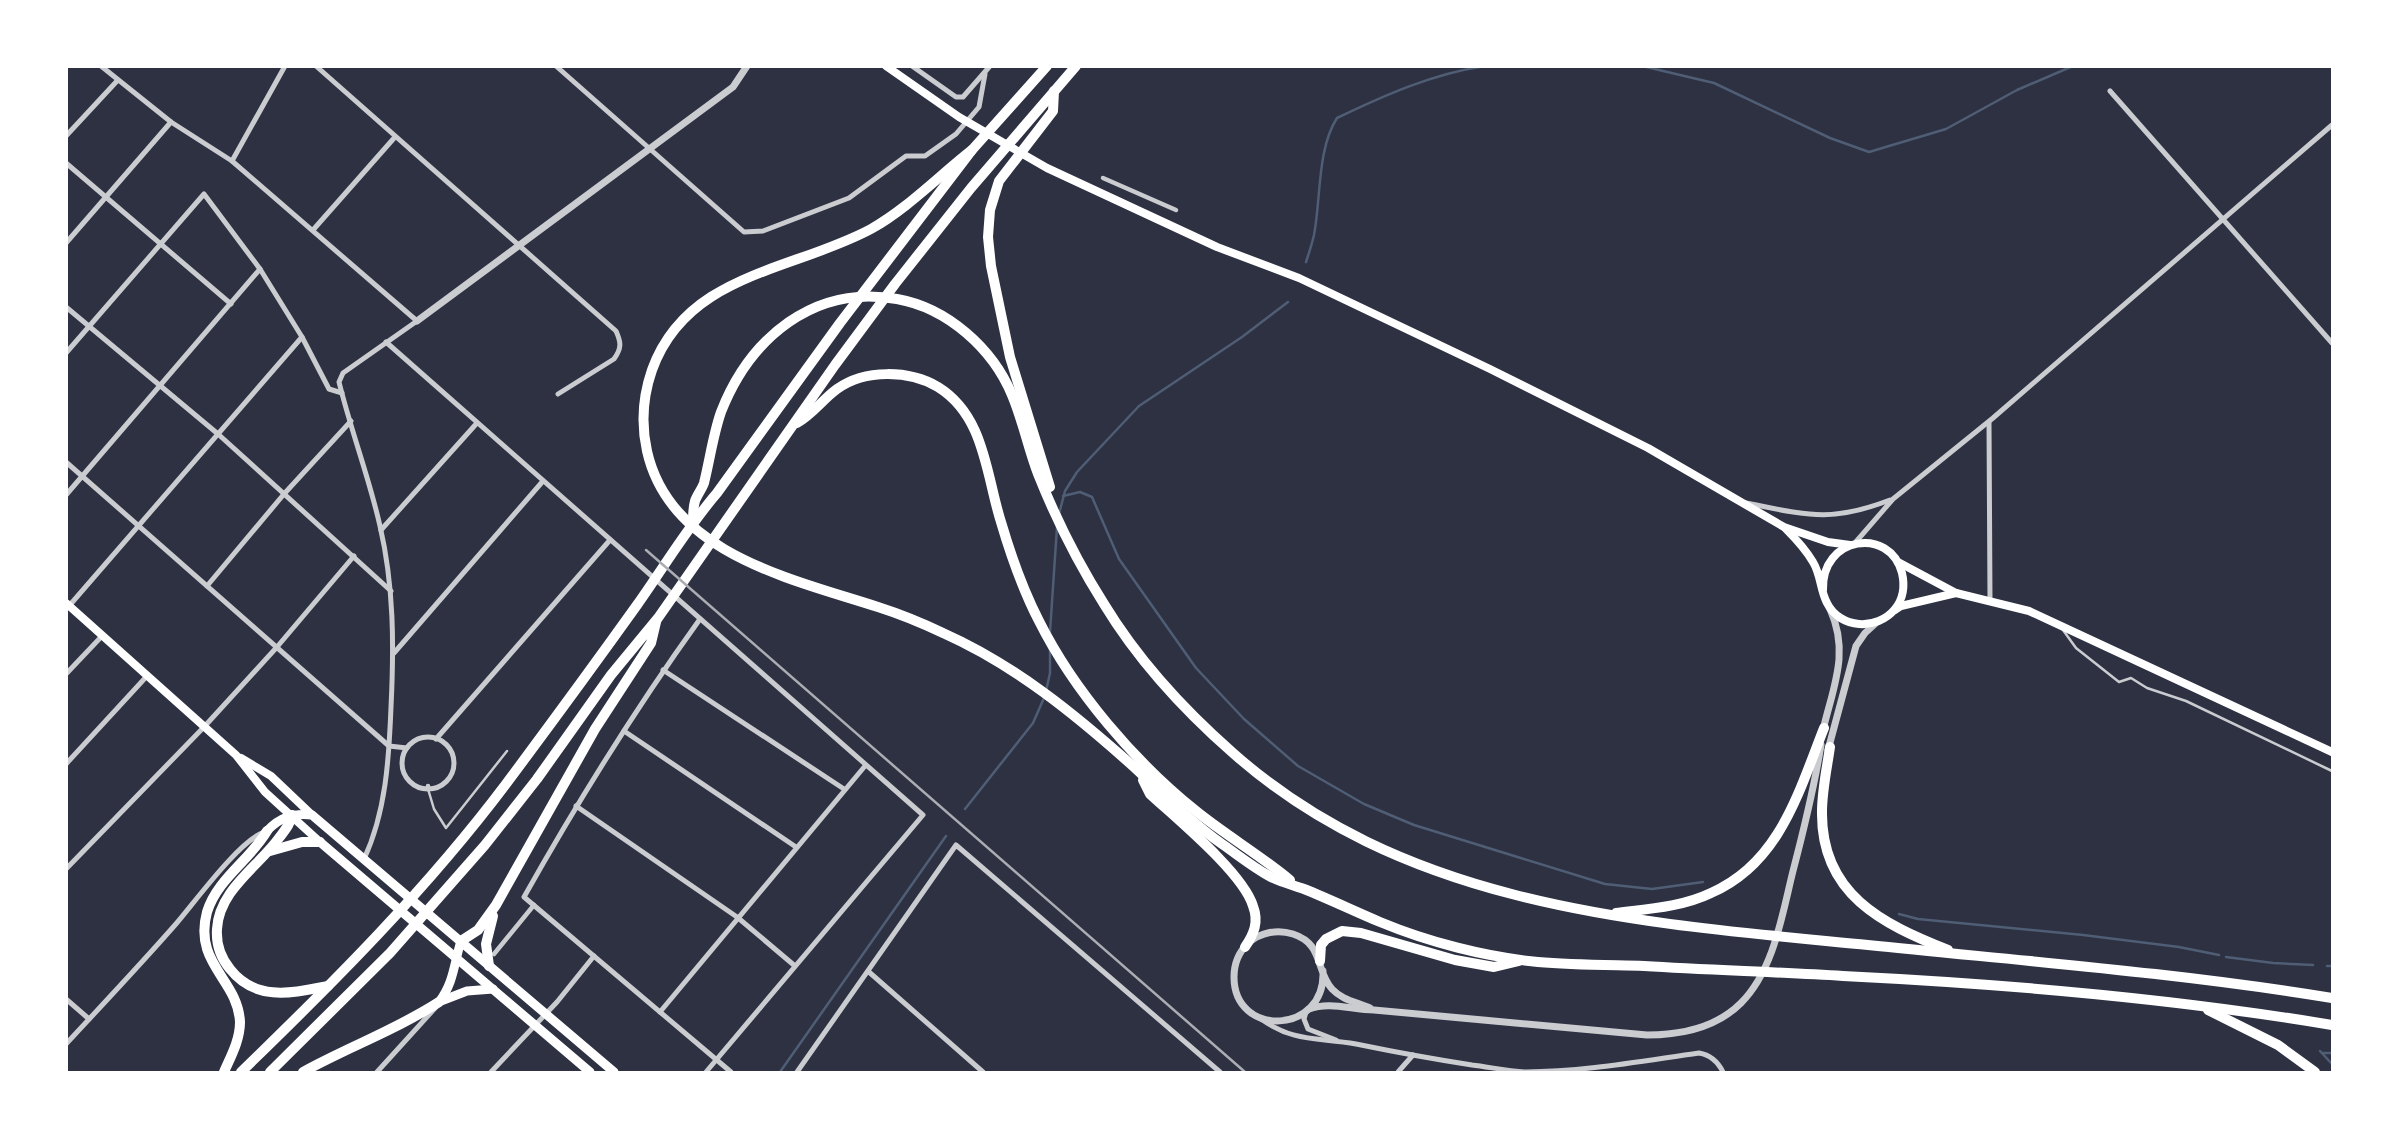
<svg xmlns="http://www.w3.org/2000/svg" width="2399" height="1139" viewBox="0 0 2399 1139" font-family="Helvetica,sans-serif">
  <rect width="100%" height="100%" fill="#2d3142"/>
  <g fill="none" stroke-linecap="round" stroke-linejoin="round">
    <g stroke="#4f5d75" stroke-width="2.5">
      <polyline points="1642,66 1714,83 1830,138 1869,152 1946,129 2017,90 2073,66"/>
      <path d="M1306 262C1309 253 1312 244 1314 235 1321 199 1317 149 1337 118 1385 95 1432 74 1485 66"/>
      <polyline points="1063,496 1080,492 1092,497 1119,559 1196,668 1244,719 1298,766 1364,804 1414,825 1605,884 1652,889 1703,882"/>
      <polyline points="1059,514 1065,491 1077,472 1139,406 1242,337 1288,302"/>
      <polyline points="1050,632 1057,527"/>
      <polyline points="1046,691 1050,673 1050,649"/>
      <polyline points="965,809 1033,723 1044,698"/>
      <polyline points="1899,914 1918,919 2083,935 2179,947 2219,955"/>
      <polyline points="2226,957 2273,963 2313,965"/>
      <polyline points="2327,966 2332,966"/>
      <polyline points="2320,1051 2332,1064"/>
      <polyline points="2322,1053 2332,1053"/>
      <polyline points="780,1072 946,836"/>
    </g>
    <g stroke="#caccd0" stroke-width="2.5">
      <polyline points="2063,630 2076,648 2119,682 2131,678 2147,688 2186,701 2332,771"/>
      <polyline points="428,789 434,809 446,828 507,751"/>
    </g>
    <g stroke="#caccd0" stroke-width="4.5">
      <polyline points="1103,178 1176,210"/>
      <polyline points="428,789 428,786"/>
      <polyline points="494,954 534,905"/>
    </g>
    <g stroke="#caccd0" stroke-width="5">
      <path d="M101 66 171 122 232 161 417 321 343 373 339 382C351 431 369 477 380 526 394 586 394 646 391 707 389 758 386 812 364 859"/>
      <path d="M316 66 616 331C621 342 622 348 614 359L558 394"/>
      <polyline points="556,66 744,232 763,231 849,198 906,156 925,156 956,134 979,107 985,74"/>
      <polyline points="912,66 956,97 963,97 990,66"/>
      <polyline points="2110,91 2332,343"/>
      <polyline points="66,136 117,81"/>
      <polyline points="232,161 285,66"/>
      <polyline points="66,163 231,304"/>
      <polyline points="313,230 395,137"/>
      <polyline points="66,243 171,122"/>
      <polyline points="66,307 218,434 391,591"/>
      <polyline points="386,342 923,815 706,1072"/>
      <polyline points="66,353 204,194 260,269 302,337 329,389 342,393"/>
      <polyline points="1989,422 1990,600"/>
      <polyline points="66,462 389,746 407,748"/>
      <polyline points="66,495 260,269"/>
      <path d="M1746 503C1807 515 1830 523 1890 500"/>
      <polyline points="381,530 477,423"/>
      <polyline points="1854,544 1893,499 1993,418 2332,125"/>
      <polyline points="207,586 284,494 351,421"/>
      <polyline points="69,606 302,337"/>
      <path d="M700 619C636 708 578 801 524 897L731 1072"/>
      <polyline points="394,653 543,481"/>
      <polyline points="663,670 844,789"/>
      <polyline points="66,674 102,636"/>
      <polyline points="624,731 796,847"/>
      <circle cx="428" cy="763" r="26"/>
      <polyline points="436,739 610,540"/>
      <polyline points="66,764 147,676"/>
      <polyline points="576,806 737,917 795,966"/>
      <polyline points="66,869 204,727 277,647 354,556"/>
      <polyline points="869,972 983,1072"/>
      <polyline points="66,999 89,1019"/>
      <polyline points="660,1012 865,766"/>
      <polyline points="1306,1012 1304,1019 1308,1029 1336,1040"/>
      <path d="M1261 1019C1295 1043 1318 1037 1356 1044 1395 1052 1433 1059 1472 1065 1489 1067 1507 1071 1525 1072 1583 1072 1642 1061 1699 1053 1711 1055 1718 1062 1723 1072"/>
      <path d="M66 1044C103 1004 140 965 175 925 195 902 238 842 264 832"/>
      <polyline points="377,1072 436,1007"/>
      <polyline points="491,1072 557,1002 594,956"/>
      <polyline points="797,1072 956,845 1220,1072"/>
      <polyline points="1398,1072 1413,1055"/>
    </g>
    <g stroke="#caccd0" stroke-width="7">
      <polyline points="417,321 733,87 747,66"/>
      <path d="M1823 730C1833 687 1850 653 1830 609"/>
      <polyline points="1828,750 1856,646 1865,633 1876,623"/>
      <path d="M1323 971C1326 1035 1234 1038 1234 977 1234 964 1239 952 1248 943 1261 932 1278 929 1293 934 1324 944 1315 970 1332 989 1342 1000 1357 1002 1370 1008"/>
      <path d="M1309 1009C1330 1001 1352 1010 1374 1010L1647 1035C1681 1035 1716 1028 1741 1003 1774 970 1782 915 1793 871 1804 829 1814 788 1821 745"/>
    </g>
    <g stroke="#fff" stroke-width="8">
      <polyline points="886,66 959,117 1047,168 1217,247 1299,278 1490,369 1648,448 1784,527 1828,542 1850,545"/>
      <path d="M1786 529C1796 539 1806 550 1813 562 1821 575 1820 590 1827 603 1840 629 1877 631 1895 609 1903 599 1905 586 1902 573 1890 526 1821 536 1823 590"/>
      <polyline points="1898,562 1956,593 2029,611 2332,752"/>
      <polyline points="66,603 236,755 265,792 320,842"/>
      <polyline points="1895,610 1901,606 1956,593"/>
      <polyline points="241,758 271,776 312,815"/>
    </g>
    <g stroke="#fff" stroke-width="9">
      <path d="M267 831C280 817 293 813 312 815L614 1072"/>
      <polyline points="320,842 590,1072"/>
      <polyline points="441,1001 467,991 493,989"/>
      <path d="M439 1002C454 983 454 963 461 941"/>
    </g>
    <g stroke="#fff" stroke-width="10">
      <path d="M972 150C940 175 907 209 871 229 793 271 687 273 652 370 643 396 641 424 647 451 670 554 792 579 878 607 900 614 922 623 943 633 1015 665 1076 715 1134 767 1163 794 1190 821 1222 844 1238 855 1254 868 1271 877 1281 882 1293 885 1304 889 1329 899 1354 911 1380 922 1428 942 1486 957 1538 962 1573 965 1609 965 1644 966 1710 970 1776 972 1843 976 2006 984 2171 998 2332 1025"/>
      <path d="M797 423C813 414 823 399 837 389 865 369 909 370 938 387 985 416 986 475 1001 522 1011 556 1023 590 1039 621 1074 691 1135 762 1196 811 1227 836 1260 855 1290 880"/>
      <polyline points="1050,487 1010,357 991,266 988,237 990,210 999,181 1053,111 1054,91"/>
      <path d="M693 522C693 515 693 508 695 501 697 495 702 489 704 483 710 459 713 435 721 412 750 338 814 284 897 299 948 308 993 349 1012 395 1023 421 1028 448 1038 474 1056 519 1078 563 1104 604 1138 660 1184 710 1233 753 1409 909 1645 923 1868 945 2023 961 2179 973 2332 998"/>
      <path d="M1830 747C1827 768 1822 790 1822 812 1821 894 1882 924 1948 950"/>
      <path d="M1143 780 1150 794C1177 819 1243 873 1253 906 1259 922 1254 934 1245 947"/>
      <path d="M292 815C290 825 285 830 279 838 258 867 219 890 217 929 216 944 220 957 230 969 256 1002 292 993 328 986"/>
      <polyline points="270,851 302,842 320,842"/>
      <path d="M1616 913C1648 909 1682 907 1711 893 1780 863 1799 791 1824 728"/>
      <polyline points="461,941 478,930 496,905 595,729 651,643 656,622"/>
      <polyline points="1320,961 1321,945 1326,939 1342,931 1361,933 1455,960 1494,967 1519,961"/>
      <polyline points="489,966 486,944 493,916"/>
      <polyline points="2208,1010 2278,1045 2315,1072"/>
      <path d="M224 1072C231 1056 240 1040 240 1022 238 979 193 964 207 912 217 879 250 860 267 831"/>
      <path d="M241 1072C334 982 427 889 506 784 550 725 594 665 637 605 664 567 687 528 717 493L840 323 972 150 1047 66"/>
      <polyline points="270,1072 390,953 485,845 537,779 611,675 658,618 835,365 895,284 971,188 1076,66"/>
      <path d="M303 1072C348 1047 396 1030 439 1002"/>
    </g>
    <polyline stroke="#abadb3" stroke-width="2.5" points="646,550 1245,1072"/>
  </g>
  <rect width="2399" height="1139" fill="none" stroke="#ffffff" stroke-width="136"/>
</svg>
